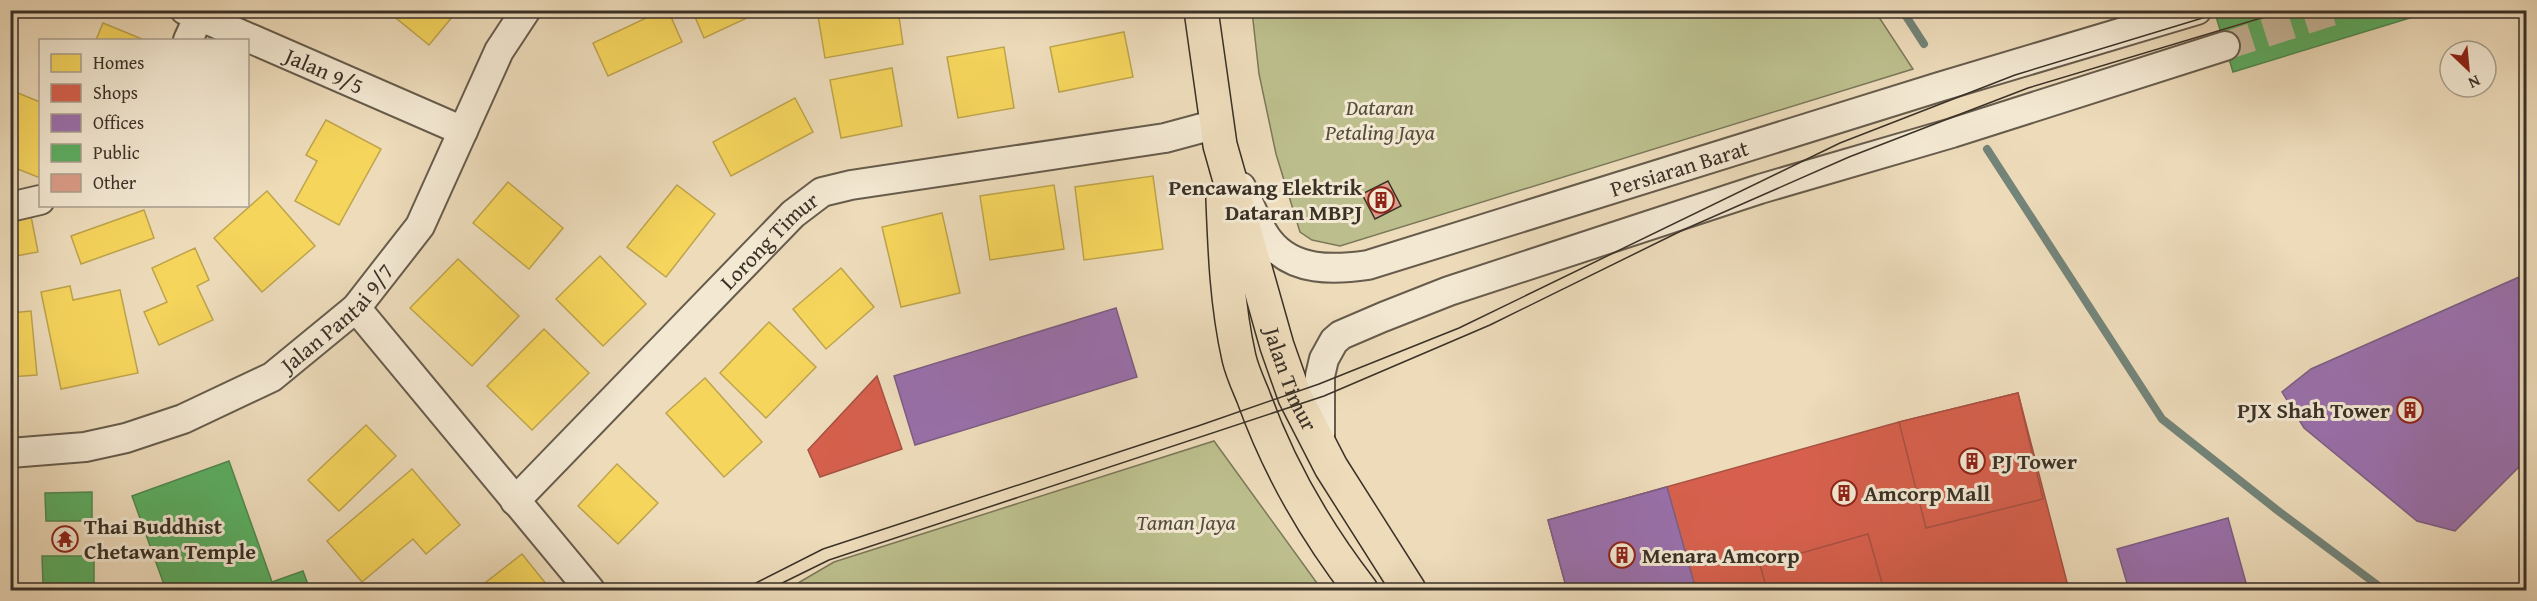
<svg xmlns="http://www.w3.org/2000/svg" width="2537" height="601" viewBox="0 0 2537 601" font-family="'Gentium Book Plus',serif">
  <rect width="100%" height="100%" fill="#eddbba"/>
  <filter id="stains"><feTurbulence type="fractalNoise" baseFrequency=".00333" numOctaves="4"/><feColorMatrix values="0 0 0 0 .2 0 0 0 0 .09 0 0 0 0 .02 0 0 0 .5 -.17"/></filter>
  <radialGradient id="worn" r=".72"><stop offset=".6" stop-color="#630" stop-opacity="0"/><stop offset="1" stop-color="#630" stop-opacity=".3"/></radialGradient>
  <g fill="#bcbf8d" stroke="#7b785a" stroke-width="1.5">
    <polygon points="1252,11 1875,11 1913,69 1340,246 1312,240 1300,232 1276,154 1259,74"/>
    <polygon points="1214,441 1322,590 786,590 834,562"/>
  </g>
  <g fill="#f6d55c" stroke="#bea44c" stroke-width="1.5">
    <polygon points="386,10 458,10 429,45"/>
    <polygon points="663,10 668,10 682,42 608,76 593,43"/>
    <polygon points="692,10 764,10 704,38"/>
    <polygon points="817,10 898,10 903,44 825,58"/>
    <polygon points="103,23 142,39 141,40 96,40"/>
    <polygon points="1124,32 1133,77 1059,92 1050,47"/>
    <polygon points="1004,47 1014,108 958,118 947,57"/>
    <polygon points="892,68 902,126 841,138 830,80"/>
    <polygon points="18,93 40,102 40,178 10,166 10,112"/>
    <polygon points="795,98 813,132 731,176 713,142"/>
    <polygon points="326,120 381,149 339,225 295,201 317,161 306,155"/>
    <polygon points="1153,176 1163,249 1084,260 1075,187"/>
    <polygon points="508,182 563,228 529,269 473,223"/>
    <polygon points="677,185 715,214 666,277 627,247"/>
    <polygon points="1054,185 1064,249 990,260 980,196"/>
    <polygon points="267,191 315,246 262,292 214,238"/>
    <polygon points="144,210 154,238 81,264 71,236"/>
    <polygon points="942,213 960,293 901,307 882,227"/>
    <polygon points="31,216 38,252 10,257 10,220"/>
    <polygon points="195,248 209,280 197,286 213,320 159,345 144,312 167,302 152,268"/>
    <polygon points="600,256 646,304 603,346 556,299"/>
    <polygon points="458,259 519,316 472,366 410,308"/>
    <polygon points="841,268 874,307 826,349 793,309"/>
    <polygon points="70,286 73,300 120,290 138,373 61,389 41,292"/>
    <polygon points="31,311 37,375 10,377 10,313"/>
    <polygon points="769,322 816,367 766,418 720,373"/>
    <polygon points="544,329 589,373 532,430 487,386"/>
    <polygon points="705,378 762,442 724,477 666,413"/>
    <polygon points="366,425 396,456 339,511 308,480"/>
    <polygon points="617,464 658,503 618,544 578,506"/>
    <polygon points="412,469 460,525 426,554 413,539 362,582 327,541"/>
    <polygon points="522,554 551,590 476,590"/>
  </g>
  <g fill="#d6604d" stroke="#a75242" stroke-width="1.5">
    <polygon points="877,376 902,449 820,477 808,450"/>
    <polygon points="2018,393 2069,590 1567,590 1548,520 1899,422"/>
    <polygon points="2018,393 2043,499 1926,528 1899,422"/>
    <polygon points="1868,534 1884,590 1767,590 1760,565"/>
  </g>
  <g fill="#9970ab" stroke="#7c5d83" stroke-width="1.5">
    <polygon points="2526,274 2526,460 2455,531 2417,521 2304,428 2282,392 2311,369"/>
    <polygon points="1116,308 1137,377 915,445 894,376"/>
    <polygon points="1667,487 1696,590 1567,590 1548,520"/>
    <polygon points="2228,518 2248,590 2129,590 2117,549"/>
  </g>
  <g fill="#5aae61" stroke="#508850" stroke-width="1.5">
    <polygon points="2214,10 2436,10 2233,72"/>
    <polygon points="229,461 272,582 303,571 310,590 166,590 132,496"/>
    <polygon points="92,492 92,521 46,521 45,493"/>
    <polygon points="42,556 94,556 94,584 43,584"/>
  </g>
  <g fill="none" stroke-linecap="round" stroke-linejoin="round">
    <g stroke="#738479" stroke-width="8">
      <polyline points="1902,10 1924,44"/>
      <polyline points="1987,149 2162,419 2277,510 2384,590"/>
    </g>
  </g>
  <polygon fill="#dc9c89" stroke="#3a3127" stroke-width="1.5" points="1388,181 1401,206 1375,219 1362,194"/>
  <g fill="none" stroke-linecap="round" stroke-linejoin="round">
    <polyline stroke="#c9b99d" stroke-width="28" stroke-dasharray="28 14" stroke-linecap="butt" points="2225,46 2337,10"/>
    <g stroke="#675c4c" stroke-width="32">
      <g id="minor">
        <path id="s1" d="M185 10 463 131"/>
        <polyline points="188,40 199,16"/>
        <path id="s2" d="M1241 187C1250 204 1257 226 1269 241 1293 272 1334 270 1368 265L1939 87 2197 10"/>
        <polyline points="10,207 40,200"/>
        <polyline points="356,308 590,590"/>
        <polyline points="1320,444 1320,376 1324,359 1334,341 1341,335 1383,317 1449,291 1760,189 1952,133 2225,46"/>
        <path id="s3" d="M10 453 85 447 126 438 183 419 272 377 356 308 420 226 499 51 526 10"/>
        <path id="s4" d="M515 501 793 214 822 192 851 185 1165 138 1217 124"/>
      </g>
    </g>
    <g stroke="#3a3127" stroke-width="36">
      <g id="major">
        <path id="s5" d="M1201 10 1220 145 1277 346 1295 397 1331 467 1409 590"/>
        <path d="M1223 199C1225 252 1227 305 1239 358 1242 371 1248 384 1253 396 1278 466 1316 532 1361 590"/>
      </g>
    </g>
    <use href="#minor" stroke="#f3e8d2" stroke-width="28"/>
    <use href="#major" stroke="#eddbba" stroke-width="33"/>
    <g stroke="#3a3127" stroke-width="1.5">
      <polyline points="742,590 823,549 1198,426 1319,384 1459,328 1840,143 2015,75 2229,10"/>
      <polyline points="768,590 829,560 1324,396 1490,325 1683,230 1849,157 2028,88 2288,10"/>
    </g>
  </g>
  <defs>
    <g id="building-ring" transform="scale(1.35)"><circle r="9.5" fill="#f3e8d2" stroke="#8f2418" stroke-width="1.5"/><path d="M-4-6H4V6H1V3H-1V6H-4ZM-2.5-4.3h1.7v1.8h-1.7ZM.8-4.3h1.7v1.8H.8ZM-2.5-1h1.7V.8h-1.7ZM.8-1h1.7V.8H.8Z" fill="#8f2418"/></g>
    <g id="temple-ring" transform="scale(1.35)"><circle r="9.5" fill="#f3e8d2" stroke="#8f2418" stroke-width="1.5"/><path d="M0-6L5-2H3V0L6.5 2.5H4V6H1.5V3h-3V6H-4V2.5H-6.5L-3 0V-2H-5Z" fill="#8f2418"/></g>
  </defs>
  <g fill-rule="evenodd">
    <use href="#building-ring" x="1381" y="200"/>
    <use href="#building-ring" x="2410" y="410"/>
    <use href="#building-ring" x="1972" y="461"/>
    <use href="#building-ring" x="1844" y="493"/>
    <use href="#temple-ring" x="65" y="539"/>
    <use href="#building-ring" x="1622" y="555"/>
  </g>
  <g text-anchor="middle" stroke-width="6" stroke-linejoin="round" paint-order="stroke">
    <g font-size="22" fill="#3a3127" stroke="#f3e8d2">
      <text dy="8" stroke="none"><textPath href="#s1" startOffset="152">Jalan 9/5</textPath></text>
      <text dy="8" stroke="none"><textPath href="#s2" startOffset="494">Persiaran Barat</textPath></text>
      <text dy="8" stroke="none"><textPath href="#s4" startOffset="364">Lorong Timur</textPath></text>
      <text dy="8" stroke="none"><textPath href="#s3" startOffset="364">Jalan Pantai 9/7</textPath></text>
      <text dy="8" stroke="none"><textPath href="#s5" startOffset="381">Jalan Timur</textPath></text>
    </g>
    <g font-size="22" font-style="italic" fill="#544d3b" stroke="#f3e8d2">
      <text x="1380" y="115">Dataran<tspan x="1380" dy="25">Petaling Jaya</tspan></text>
      <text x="1186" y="530">Taman Jaya</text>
    </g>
    <g font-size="22" font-weight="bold" fill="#3a3127" stroke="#f3e8d2" text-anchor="start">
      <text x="1362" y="195" text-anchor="end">Pencawang Elektrik<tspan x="1362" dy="25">Dataran MBPJ</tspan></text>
      <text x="2390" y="418" text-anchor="end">PJX Shah Tower</text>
      <text x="1992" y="469">PJ Tower</text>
      <text x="1864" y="501">Amcorp Mall</text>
      <text x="84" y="534">Thai Buddhist<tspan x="84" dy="25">Chetawan Temple</tspan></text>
      <text x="1642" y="563">Menara Amcorp</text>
    </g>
  </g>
  <rect width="2537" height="601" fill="none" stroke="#eddbba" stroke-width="36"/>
  <rect x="12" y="12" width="2513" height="577" fill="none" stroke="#3a3127" stroke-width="3"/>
  <rect x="18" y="18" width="2501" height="565" fill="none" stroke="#3a3127" stroke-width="1.5"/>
  <rect x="39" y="39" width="210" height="168" fill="#f3e8d2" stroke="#a99f8e" stroke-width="1.5"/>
  <rect x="51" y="54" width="30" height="18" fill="#f6d55c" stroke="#a99f8e" stroke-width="1.5"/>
  <text x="93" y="69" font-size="18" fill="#3a3127">Homes</text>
  <rect x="51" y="84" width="30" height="18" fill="#d6604d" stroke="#a99f8e" stroke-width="1.5"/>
  <text x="93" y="99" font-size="18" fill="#3a3127">Shops</text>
  <rect x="51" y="114" width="30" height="18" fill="#9970ab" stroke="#a99f8e" stroke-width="1.5"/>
  <text x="93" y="129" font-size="18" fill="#3a3127">Offices</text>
  <rect x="51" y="144" width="30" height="18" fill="#5aae61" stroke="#a99f8e" stroke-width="1.5"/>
  <text x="93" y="159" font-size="18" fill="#3a3127">Public</text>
  <rect x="51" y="174" width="30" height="18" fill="#dc9c89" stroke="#a99f8e" stroke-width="1.5"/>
  <text x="93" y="189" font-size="18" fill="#3a3127">Other</text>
  <g transform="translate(2468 69) rotate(154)"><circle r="28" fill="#f3e8d2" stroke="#a99f8e" stroke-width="1.5"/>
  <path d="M0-4.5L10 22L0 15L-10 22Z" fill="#8f2418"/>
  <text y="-9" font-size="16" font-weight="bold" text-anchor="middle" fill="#3a3127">N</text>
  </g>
  <rect width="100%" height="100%" filter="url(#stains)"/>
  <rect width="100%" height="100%" fill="url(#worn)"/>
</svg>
